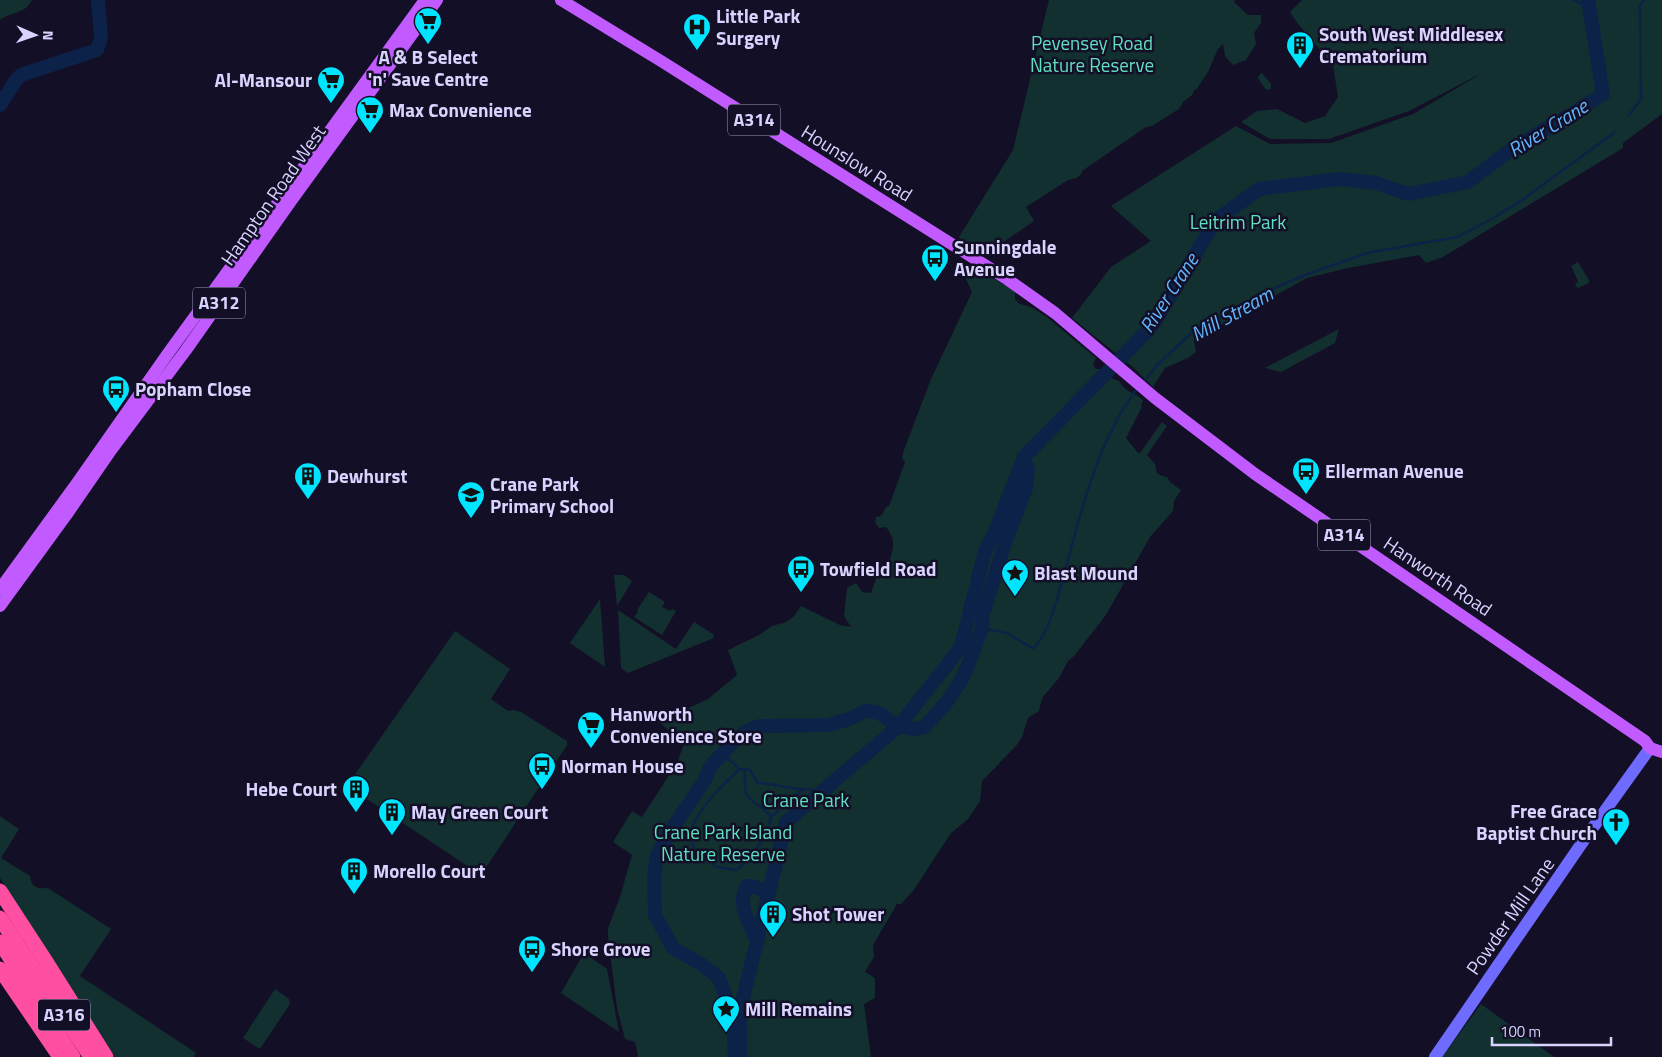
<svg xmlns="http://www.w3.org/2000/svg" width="1662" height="1057" viewBox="0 0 1662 1057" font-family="'Titillium Web',sans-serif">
  <rect width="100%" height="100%" fill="#130f26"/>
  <g fill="#12302f">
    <path d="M0 0H32C26 14 10 12 0 20Z"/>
    <polygon points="1049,0 1235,0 1234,2 1248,15 1261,15 1261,23 1254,33 1256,44 1246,60 1233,65 1225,56 1223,44 1218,49 1208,72 1196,90 1195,89 1192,95 1183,102 1179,109 1152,126 1146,127 1082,171 1081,174 1077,178 1068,180 1026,207 1034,221 985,255 959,238 959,237 1013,150"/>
    <polygon points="1302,0 1662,0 1662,114 1623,143 1623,148 1443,257 1426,263 1419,255 1348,268 1307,278 1194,340 1196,352 1188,358 1165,368 1153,387 1134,368 1072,318 1111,267 1151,241 1111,206 1236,126 1270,144 1331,143 1413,114 1484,72 1409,111 1329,139 1270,139 1241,122 1257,111 1277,109 1305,123 1325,116 1338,97 1333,65 1298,24 1290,12"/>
    <polygon points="1262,73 1271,84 1271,88 1269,90 1265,89 1258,78 1259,75"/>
    <polygon points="1578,262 1589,280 1589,283 1578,288 1575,285 1578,281 1571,266"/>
    <path d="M967 267C985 273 1000 281 1015 292V299L1018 303 1033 308 1048 318 1096 358 1093 365 1096 369H1100L1107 377 1119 381C1127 394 1133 391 1143 400L1141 406 1142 407 1126 438 1138 453H1140L1162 422 1167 426 1147 455 1155 464 1157 473 1162 476 1167 477 1170 482 1181 490 1174 501 1173 511 1150 537 1106 615 1074 656 1068 661 1059 678 1042 698 1039 711 1028 718 1022 737 1016 746 982 781 980 801 968 819 951 833 913 891 901 904H897L873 945 874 957 865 972 875 978V998L864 1004 871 1057H637L638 1055 635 1042 625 1039 617 1008 608 937V928L620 897 632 855 613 842 632 811 642 817 677 763 684 744 659 722 708 699 737 675 728 650 759 635 772 626 786 622 794 616 801 606 840 625 851 627 844 616 847 588 856 583 862 592 871 593 877 576 871 572 879 563 888 566C893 549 897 541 886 527L879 528 875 522 876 517 881 516 886 507 889 506 905 462 902 458 904 450 931 379 972 292 962 271Z"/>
    <polygon points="1339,329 1335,343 1281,372 1265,368"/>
    <polygon points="614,575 624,575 632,581 617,606"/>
    <polygon points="649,592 665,602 662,607 670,611 672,609 676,611 662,635 634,617 638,612 637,610"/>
    <polygon points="600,599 605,667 570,643"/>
    <polygon points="618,610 676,649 694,622 713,634 714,638 628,673 621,668"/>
    <polygon points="455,631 510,669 491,699 508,711 514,710 521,712 567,741 567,745 481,875 347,786"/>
    <path d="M0 816 19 829 1 858 30 876C31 887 37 889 48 888L111 929 80 976 196 1053 194 1057H115L0 878Z"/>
    <polygon points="584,953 607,969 619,1032 561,993"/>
    <polygon points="275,989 289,999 290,1004 260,1049 243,1038"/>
    <polygon points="1481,1004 1554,1057 1442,1057"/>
  </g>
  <polygon fill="#0c2248" points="725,1000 750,1002 747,1012 747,1057 728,1057"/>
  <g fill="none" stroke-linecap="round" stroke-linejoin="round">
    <g stroke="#0c2248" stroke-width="2.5">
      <polyline points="1573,0 1589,6"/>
      <polyline points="1629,115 1641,99 1640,6 1644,0"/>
      <polyline points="1143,383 1158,364 1194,331 1279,286 1305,275 1367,253 1457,237 1490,220 1522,200 1615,132"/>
      <path d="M982 628 1007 633 1032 648H1034C1045 636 1051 619 1056 603 1071 552 1082 499 1103 449 1113 427 1122 408 1137 389"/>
      <path d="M719 757 730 760 739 769 750 770 758 783C776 783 793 791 811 789L813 793"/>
      <path d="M744 770C746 778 744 788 747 795 751 802 765 808 771 817"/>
      <path d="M690 840C688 825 709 800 719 789 725 782 733 777 739 769"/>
      <polyline points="664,842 680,839 690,840 696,851 708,858 716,867 737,870 750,858 759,845 767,832 771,817 802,790"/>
    </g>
    <g stroke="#0c2248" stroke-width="14">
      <polyline points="0,105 16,80 21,75 97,50 101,38 98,0"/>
      <path d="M757 940C750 924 736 904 747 886H752L769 892"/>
      <polyline points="730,1019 727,1000 719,978 701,964 673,948 655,915 654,876 657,857 665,839 705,780 710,767 732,743 745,732 759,726 829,725 849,719 865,711 876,712 883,715 891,722 899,726 915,729 924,727 931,720 946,703 959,684 968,666 982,628 983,614 1005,543 1026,488 1028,470 1024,457"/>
      <polyline points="738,1019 786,822 899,726 961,647 985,551 994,534 1024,457 1154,324 1215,221 1259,189 1339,179 1376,183 1408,194 1468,182 1516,146 1575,112 1603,94 1588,0"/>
    </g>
    <polyline stroke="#6f6bff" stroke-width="12" points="1435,1057 1584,840 1650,748"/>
    <g stroke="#c25bff" stroke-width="12">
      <polyline points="561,0 661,61 1007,279 1055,313 1155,398 1255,474 1645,741 1650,748 1662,752"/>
      <polyline points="0,589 77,483 169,352 425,0"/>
      <polyline points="0,606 67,514 109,453 186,350 291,201 437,0"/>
    </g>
    <g stroke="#ff4fa3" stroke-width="15">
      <polyline points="0,891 45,960 106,1057"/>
      <polyline points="0,918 91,1057"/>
      <polyline points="0,942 73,1057"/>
      <polyline points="0,969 60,1057"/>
    </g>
  </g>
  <defs>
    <g id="supermarket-pin" transform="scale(1.4375)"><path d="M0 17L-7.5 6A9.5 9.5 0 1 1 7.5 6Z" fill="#00e5ff" stroke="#130f26"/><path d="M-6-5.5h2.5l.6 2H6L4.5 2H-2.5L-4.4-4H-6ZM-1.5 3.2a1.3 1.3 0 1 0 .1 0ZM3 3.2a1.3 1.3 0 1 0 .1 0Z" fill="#111"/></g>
    <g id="hospital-pin" transform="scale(1.4375)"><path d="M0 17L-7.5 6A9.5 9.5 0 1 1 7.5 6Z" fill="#00e5ff" stroke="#130f26"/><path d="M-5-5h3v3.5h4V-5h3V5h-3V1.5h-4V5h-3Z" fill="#111"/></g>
    <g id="building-pin" transform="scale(1.4375)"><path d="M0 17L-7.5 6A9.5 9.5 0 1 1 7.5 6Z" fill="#00e5ff" stroke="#130f26"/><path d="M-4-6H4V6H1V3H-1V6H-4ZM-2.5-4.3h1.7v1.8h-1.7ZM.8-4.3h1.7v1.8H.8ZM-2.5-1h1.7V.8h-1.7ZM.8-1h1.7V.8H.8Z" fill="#111"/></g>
    <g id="bus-pin" transform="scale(1.4375)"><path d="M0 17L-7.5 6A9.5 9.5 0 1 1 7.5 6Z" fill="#00e5ff" stroke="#130f26"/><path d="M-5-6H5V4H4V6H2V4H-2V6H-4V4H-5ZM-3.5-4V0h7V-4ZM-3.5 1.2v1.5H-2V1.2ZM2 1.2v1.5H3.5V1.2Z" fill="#111"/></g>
    <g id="school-pin" transform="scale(1.4375)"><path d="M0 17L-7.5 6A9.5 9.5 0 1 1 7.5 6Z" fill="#00e5ff" stroke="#130f26"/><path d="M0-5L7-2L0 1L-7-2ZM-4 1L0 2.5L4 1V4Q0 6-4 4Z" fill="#111"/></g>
    <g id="sight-pin" transform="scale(1.4375)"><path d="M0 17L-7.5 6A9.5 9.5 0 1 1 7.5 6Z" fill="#00e5ff" stroke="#130f26"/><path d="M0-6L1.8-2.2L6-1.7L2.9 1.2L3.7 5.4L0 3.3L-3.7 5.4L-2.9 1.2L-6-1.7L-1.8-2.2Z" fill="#111"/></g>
    <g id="church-pin" transform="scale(1.4375)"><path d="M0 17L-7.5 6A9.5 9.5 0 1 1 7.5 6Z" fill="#00e5ff" stroke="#130f26"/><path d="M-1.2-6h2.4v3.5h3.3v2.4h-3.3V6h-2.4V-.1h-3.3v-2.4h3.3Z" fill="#111"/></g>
  </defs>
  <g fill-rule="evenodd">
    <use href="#supermarket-pin" x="428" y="21"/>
    <use href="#hospital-pin" x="697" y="27"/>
    <use href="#building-pin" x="1300" y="45"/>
    <use href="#supermarket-pin" x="331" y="80"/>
    <use href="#supermarket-pin" x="370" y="110"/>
    <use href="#bus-pin" x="935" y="258"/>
    <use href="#bus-pin" x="116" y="389"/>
    <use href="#bus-pin" x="1306" y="471"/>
    <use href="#building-pin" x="308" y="476"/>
    <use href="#school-pin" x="471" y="495"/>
    <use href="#bus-pin" x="801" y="569"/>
    <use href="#sight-pin" x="1015" y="573"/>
    <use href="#supermarket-pin" x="591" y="725"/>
    <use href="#bus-pin" x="542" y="766"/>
    <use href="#building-pin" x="356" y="789"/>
    <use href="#building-pin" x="392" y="812"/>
    <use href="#church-pin" x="1616" y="822"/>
    <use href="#building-pin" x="354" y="871"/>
    <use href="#building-pin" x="773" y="914"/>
    <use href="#bus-pin" x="532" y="949"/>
    <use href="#sight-pin" x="726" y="1009"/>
  </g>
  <g text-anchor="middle" stroke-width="5" stroke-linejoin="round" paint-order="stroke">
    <g fill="#130f26" stroke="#9e99be" stroke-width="1">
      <rect x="728" y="104.5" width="52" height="31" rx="4"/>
      <rect x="193" y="287.5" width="52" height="31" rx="4"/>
      <rect x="1318" y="519.5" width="52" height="31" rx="4"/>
      <rect x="38" y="999.5" width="52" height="31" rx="4"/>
    </g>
    <g font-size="18" font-weight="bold" fill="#d9d4ff">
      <text x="754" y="126">A314</text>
      <text x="219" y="309">A312</text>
      <text x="1344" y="541">A314</text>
      <text x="64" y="1021">A316</text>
    </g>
    <g font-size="19" font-weight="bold" fill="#d9d4ff" stroke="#130f26" text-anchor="start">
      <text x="716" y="23">Little Park<tspan x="716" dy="22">Surgery</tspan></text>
      <text x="1319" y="41">South West Middlesex<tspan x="1319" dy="22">Crematorium</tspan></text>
      <text x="428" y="64" text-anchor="middle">A &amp; B Select<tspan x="428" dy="22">'n' Save Centre</tspan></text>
      <text x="312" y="87" text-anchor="end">Al-Mansour</text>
      <text x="389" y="117">Max Convenience</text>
      <text x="954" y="254">Sunningdale<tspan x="954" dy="22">Avenue</tspan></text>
      <text x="135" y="396">Popham Close</text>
      <text x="1325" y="478">Ellerman Avenue</text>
      <text x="327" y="483">Dewhurst</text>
      <text x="490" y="491">Crane Park<tspan x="490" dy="22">Primary School</tspan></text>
      <text x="820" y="576">Towfield Road</text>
      <text x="1034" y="580">Blast Mound</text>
      <text x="610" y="721">Hanworth<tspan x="610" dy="22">Convenience Store</tspan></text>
      <text x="561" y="773">Norman House</text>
      <text x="337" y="796" text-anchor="end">Hebe Court</text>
      <text x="1597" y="818" text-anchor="end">Free Grace<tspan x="1597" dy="22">Baptist Church</tspan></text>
      <text x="411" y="819">May Green Court</text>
      <text x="373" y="878">Morello Court</text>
      <text x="792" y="921">Shot Tower</text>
      <text x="551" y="956">Shore Grove</text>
      <text x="745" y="1016">Mill Remains</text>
    </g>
    <g font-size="19" fill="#5fe0c0" stroke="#130f26">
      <text x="1092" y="50">Pevensey Road<tspan x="1092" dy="22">Nature Reserve</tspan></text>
      <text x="1238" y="229">Leitrim Park</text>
      <text x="806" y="807">Crane Park</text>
      <text x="723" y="839">Crane Park Island<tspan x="723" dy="22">Nature Reserve</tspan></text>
    </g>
    <g font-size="19" fill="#d9d4ff" stroke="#130f26">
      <text transform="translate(857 163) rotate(32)" y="7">Hounslow Road</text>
      <text transform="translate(273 195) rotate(-55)" y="7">Hampton Road West</text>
      <text transform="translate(1438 576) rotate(34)" y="7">Hanworth Road</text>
      <text transform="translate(1510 916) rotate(-55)" y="7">Powder Mill Lane</text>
    </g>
    <g font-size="20" font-style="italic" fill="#62b6ff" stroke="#130f26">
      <text transform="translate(1548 128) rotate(-32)" y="7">River Crane</text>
      <text transform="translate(1169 293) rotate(-57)" y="7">River Crane</text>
      <text transform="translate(1232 314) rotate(-29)" y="7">Mill Stream</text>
    </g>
  </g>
  <g transform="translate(35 35) rotate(92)" stroke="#130f26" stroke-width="4" paint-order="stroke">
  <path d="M0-4L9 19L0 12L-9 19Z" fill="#d9d4ff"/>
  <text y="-8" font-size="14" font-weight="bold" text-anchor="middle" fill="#d9d4ff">N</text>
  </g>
  <path d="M1492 1037v8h119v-8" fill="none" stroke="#d9d4ff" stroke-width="2.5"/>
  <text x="1500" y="1037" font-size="15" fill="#d9d4ff" stroke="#130f26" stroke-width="4" paint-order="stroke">100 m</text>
</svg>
